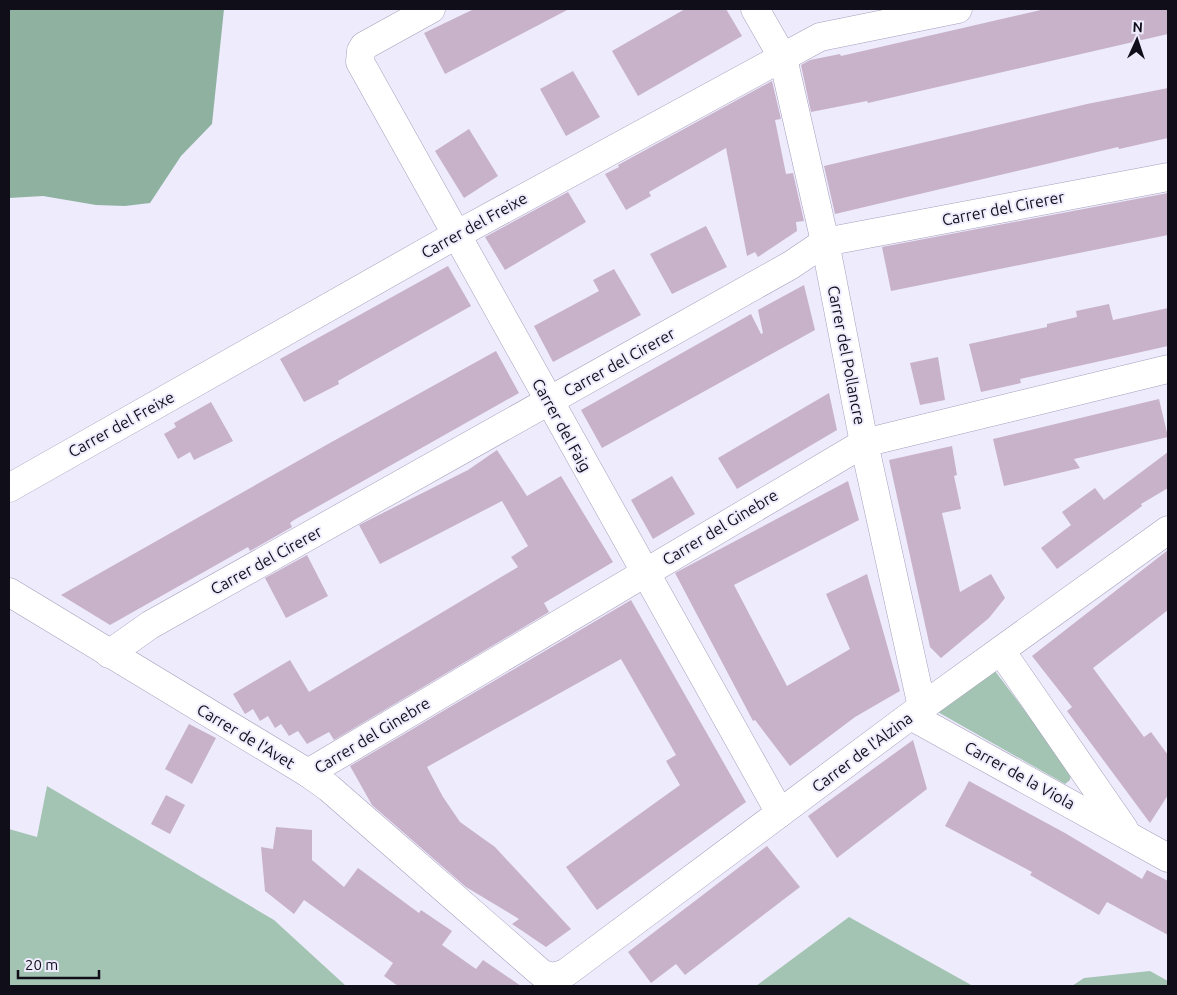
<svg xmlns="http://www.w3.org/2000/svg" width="1177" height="995" viewBox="0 0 1177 995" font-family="Ubuntu,sans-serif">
  <rect width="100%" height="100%" fill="#eeebfd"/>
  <g fill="#a3c4b3">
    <polygon points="995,671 1071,772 1070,780 1065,784 936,711"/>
    <polygon points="47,786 274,920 346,986 9,986 9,829 37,837"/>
    <polygon points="849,917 973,986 756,986"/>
    <polygon points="1150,971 1168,981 1168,986 1072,986 1084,978"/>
  </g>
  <polygon fill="#8fb2a0" points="9,9 224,9 212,124 181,156 150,203 125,206 96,205 43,196 9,198"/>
  <g fill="#c8b2c9">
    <polygon points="474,9 569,9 445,74 424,33"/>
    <polygon points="685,9 726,9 742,36 638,96 612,51"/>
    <polygon points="1045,9 1168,9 1168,34 868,103 867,101 811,112 801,65 810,60 840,54 841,56"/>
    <polygon points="573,71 600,117 566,136 540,89"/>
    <polygon points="772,81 781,119 775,120 786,174 793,173 804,221 796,222 797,231 758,257 755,252 747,256 726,148 649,192 651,196 626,210 605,174 619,167 618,165"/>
    <polygon points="1168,88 1168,138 1119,149 1118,147 835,214 824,166 1087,104"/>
    <polygon points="469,129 498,176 464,198 435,151"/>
    <polygon points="568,192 586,222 505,270 485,237"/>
    <polygon points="1168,193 1168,235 891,291 882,247"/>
    <polygon points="706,226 727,267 672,294 650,254"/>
    <polygon points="448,266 471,306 359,369 338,381 339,384 304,402 280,359"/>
    <polygon points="614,269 641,315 553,362 534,326 599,291 593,280"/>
    <polygon points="804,285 815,330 602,448 581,410 751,314 761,334 763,333 758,310"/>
    <polygon points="1109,304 1113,320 1168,308 1168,346 1020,379 1021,383 981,392 969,344 1047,327 1047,324 1077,317 1076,311"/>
    <polygon points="496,351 519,393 294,520 290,523 292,527 250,551 248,547 110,625 61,595 328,444"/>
    <polygon points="938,357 945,400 920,405 910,363"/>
    <polygon points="829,393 837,430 737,489 718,458"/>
    <polygon points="1159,399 1168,437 1074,459 1080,468 1004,486 993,439"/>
    <polygon points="211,402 233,441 194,460 190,452 178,459 164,434 176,427 174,423"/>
    <polygon points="952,446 957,475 954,476 961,509 942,513 960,592 991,574 1005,598 989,618 941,658 930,647 889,460"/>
    <polygon points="497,450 527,496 561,476 613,562 544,603 549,612 334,740 329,732 307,744 298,731 289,736 281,724 275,728 268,716 260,721 253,709 245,714 233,694 290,660 309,692 518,567 511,557 528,546 502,501 380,564 359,525 468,470"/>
    <polygon points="1168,452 1168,488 1141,504 1142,506 1057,569 1041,548 1071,525 1062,512 1095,488 1104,500"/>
    <polygon points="672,476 695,514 653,539 631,500"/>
    <polygon points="848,481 859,520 734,585 787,686 850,649 826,594 867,574 900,691 855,717 790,766 755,720 753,721 675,573"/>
    <polygon points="1168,550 1168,610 1093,668 1144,737 1151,732 1168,755 1168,795 1150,823 1067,711 1072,707 1032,656"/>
    <polygon points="307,555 328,596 286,618 265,578"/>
    <polygon points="631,600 746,802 597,910 566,867 680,785 666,761 676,755 621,659 427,767 443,797 460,822 495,847 571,929 546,947 512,924 519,919 466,887 372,805 350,766"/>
    <polygon points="189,724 216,738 192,784 165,769"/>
    <polygon points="913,740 927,789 837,858 808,816"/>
    <polygon points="969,781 1065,833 1142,879 1147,870 1168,881 1168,935 1107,902 1099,915 1030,875 1032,872 945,826"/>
    <polygon points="166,795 185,805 170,834 151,824"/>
    <polygon points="276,827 312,830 312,860 344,887 358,868 419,913 421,910 452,931 442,945 476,969 483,960 521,986 398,986 384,976 393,963 304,900 294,914 265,891 261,847 273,849"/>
    <polygon points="767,846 800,887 685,975 676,964 651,983 628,952"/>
  </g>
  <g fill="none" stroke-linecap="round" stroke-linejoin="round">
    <g stroke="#a59fbb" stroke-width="29">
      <g id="minor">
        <polyline points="431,9 364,46 361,51 360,62 780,813"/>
        <polyline points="755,9 783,58 825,242 864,443 922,707"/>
        <polyline points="9,488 456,235 820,37 958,9"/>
        <path d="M9 592 308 773 329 788 541 973C551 978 557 977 567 972L922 707 1168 530"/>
        <polyline points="1001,651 1124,829"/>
        <polyline points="109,654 150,625 791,265 825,242 1168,177"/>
        <polyline points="911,716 1168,858"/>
        <polyline points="308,773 864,443 1168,369"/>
      </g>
    </g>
    <use href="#minor" stroke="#fff" stroke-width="28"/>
  </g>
  <g text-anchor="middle" stroke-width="4" stroke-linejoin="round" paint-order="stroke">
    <g font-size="16" fill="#100e18" stroke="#eeebfd">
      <text transform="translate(1003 208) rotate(-11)" y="6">Carrer del Cirerer</text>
      <text transform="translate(474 225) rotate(-29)" y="6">Carrer del Freixe</text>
      <text transform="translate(847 355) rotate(79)" y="6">Carrer del Pollancre</text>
      <text transform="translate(619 362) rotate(-29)" y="6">Carrer del Cirerer</text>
      <text transform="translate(121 424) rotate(-29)" y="6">Carrer del Freixe</text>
      <text transform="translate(562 425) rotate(61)" y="6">Carrer del Faig</text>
      <text transform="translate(720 527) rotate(-31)" y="6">Carrer del Ginebre</text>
      <text transform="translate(266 560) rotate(-29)" y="6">Carrer del Cirerer</text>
      <text transform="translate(372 735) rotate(-31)" y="6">Carrer del Ginebre</text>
      <text transform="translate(246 736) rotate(31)" y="6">Carrer de l'Avet</text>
      <text transform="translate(862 752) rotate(-37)" y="6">Carrer de l'Alzina</text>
      <text transform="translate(1020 775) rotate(29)" y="6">Carrer de la Viola</text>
    </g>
  </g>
  <rect width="1177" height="995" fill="none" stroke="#100e18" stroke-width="20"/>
  <g transform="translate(1137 40) rotate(3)" stroke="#eeebfd" stroke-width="4" paint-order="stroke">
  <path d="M0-4L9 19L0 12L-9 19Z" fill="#100e18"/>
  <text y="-8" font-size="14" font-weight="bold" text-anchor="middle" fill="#100e18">N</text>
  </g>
  <path d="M18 970v8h81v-8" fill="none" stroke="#100e18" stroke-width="2.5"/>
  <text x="25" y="970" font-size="15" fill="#100e18" stroke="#eeebfd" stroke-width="4" paint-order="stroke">20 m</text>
</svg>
